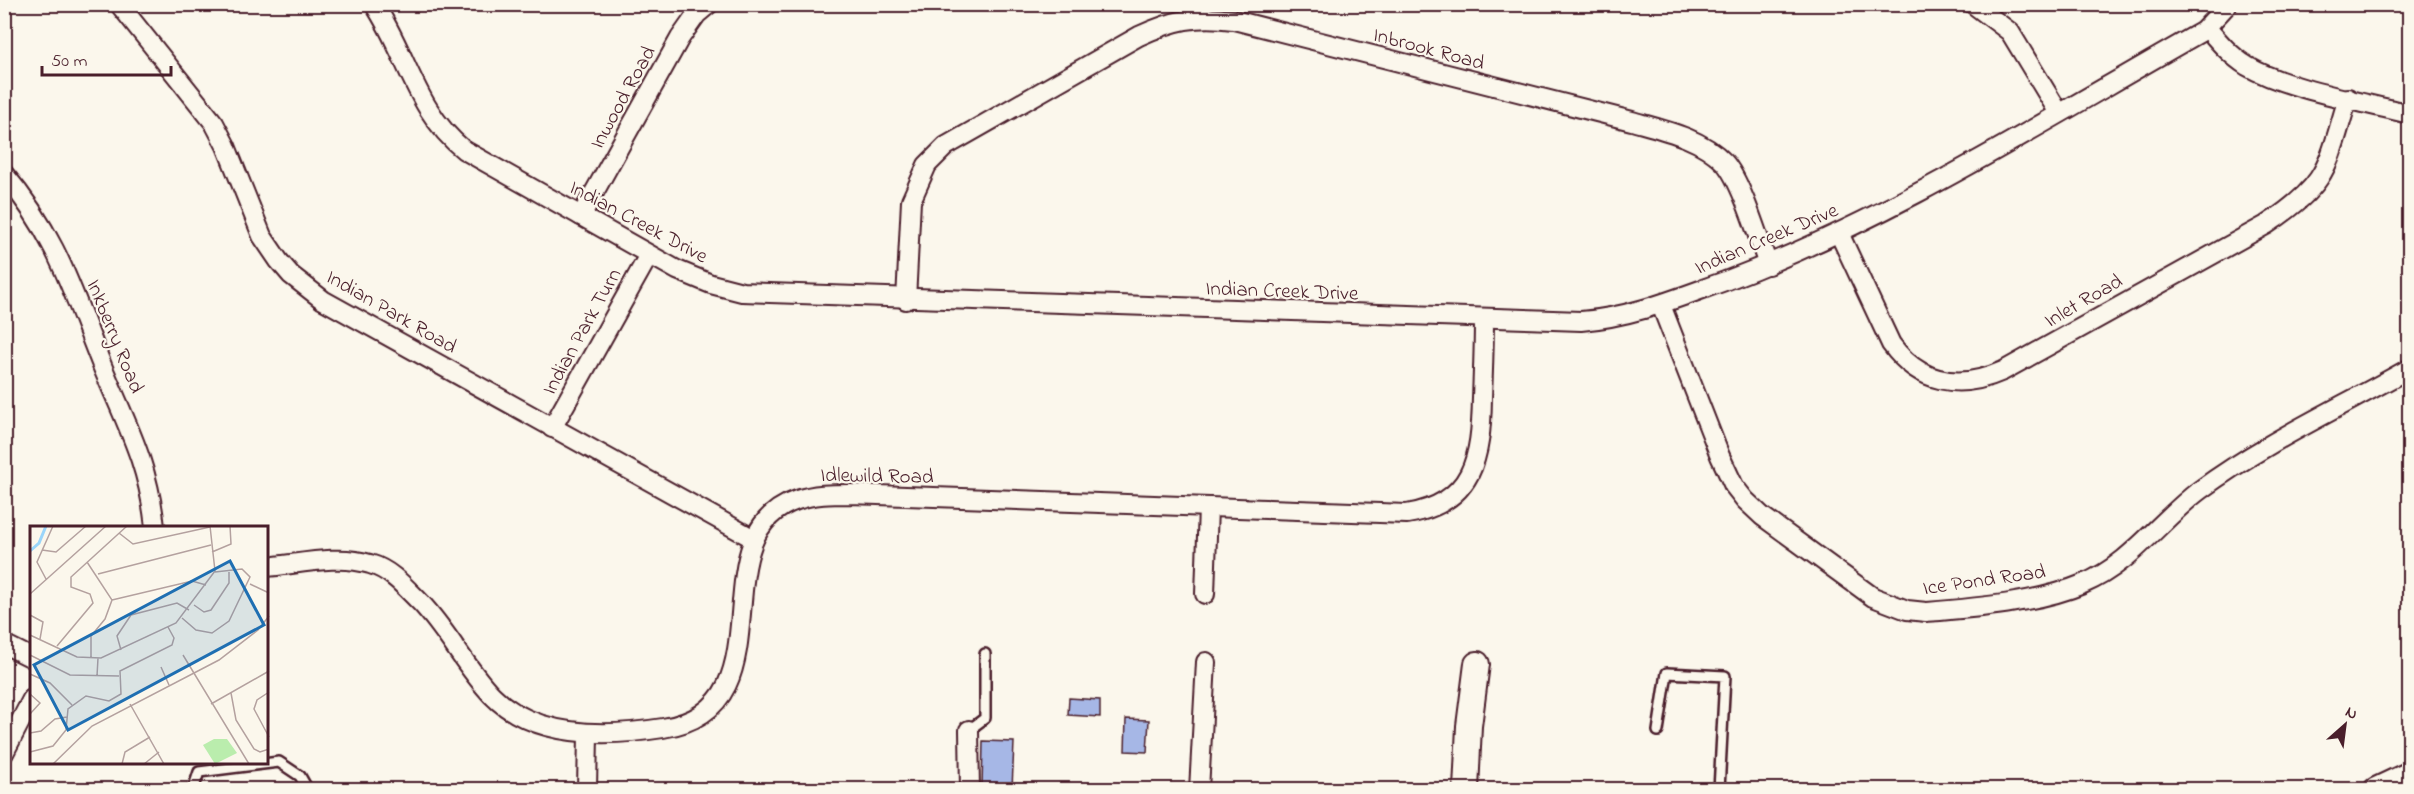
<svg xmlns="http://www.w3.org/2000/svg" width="2414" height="794" viewBox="0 0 2414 794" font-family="'Indie Flower',sans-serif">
  <rect width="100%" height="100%" fill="#fbf7ec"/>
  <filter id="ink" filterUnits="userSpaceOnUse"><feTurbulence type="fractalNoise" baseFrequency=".0167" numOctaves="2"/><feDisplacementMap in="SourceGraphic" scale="12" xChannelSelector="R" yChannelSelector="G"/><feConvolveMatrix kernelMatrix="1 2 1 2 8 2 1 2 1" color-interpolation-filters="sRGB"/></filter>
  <g filter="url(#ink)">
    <g fill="#a6b7e6" stroke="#4a1f2b" stroke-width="1.5">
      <polygon points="1069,698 1100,700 1100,717 1068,715"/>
      <polygon points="1126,719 1149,720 1147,752 1125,751"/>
      <polygon points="983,741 1014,742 1012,789 982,789"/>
    </g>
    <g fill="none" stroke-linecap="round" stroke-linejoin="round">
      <g stroke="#4a1f2b" stroke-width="14">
        <g id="lane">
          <polyline points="969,730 985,718 985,654"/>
          <polyline points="1658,731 1667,673 1725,676 1719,790"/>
          <polyline points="193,790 199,772 279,762 300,776 308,790"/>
        </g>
      </g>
      <g stroke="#4a1f2b" stroke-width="22">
        <g id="street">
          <polyline points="119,4 214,123 226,146 262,236 279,261 291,275 323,300 754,539"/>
          <path d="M374 4C407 53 416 112 464 150L677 270 711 284 742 292 1581 321C1632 317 1677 298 1725 281 1893 218 2047 119 2203 31L2228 4"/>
          <polyline points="1973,4 2010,32 2059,113"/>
          <path d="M2207 28C2219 42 2231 56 2247 66 2286 89 2363 102 2410 114"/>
          <path d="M4 174C58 237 73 294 103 368 127 426 148 462 155 527"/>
          <polyline points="581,216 680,38 697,14 709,4"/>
          <path d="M1839 233 1891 344C1920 384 1960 390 2003 371L2266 225C2330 183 2327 166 2348 98"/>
          <path d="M906 300 911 201 927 165 946 146 1139 36C1174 20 1195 15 1234 20L1632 121C1664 130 1701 138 1724 162 1741 180 1759 240 1768 265"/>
          <path d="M1661 305 1720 456 1734 486 1745 500 1762 516 1873 597 1907 610 1926 612C1975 608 2038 603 2083 584 2130 565 2161 519 2200 490 2265 442 2340 408 2410 368"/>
          <polyline points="552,428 649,255"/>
          <path d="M267 567C299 564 339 554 370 564 391 570 405 587 420 602 447 630 465 667 492 695 535 739 607 737 663 728 794 708 694 535 797 500 814 494 832 494 850 494L1407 514C1474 503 1481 457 1482 398 1483 372 1484 346 1484 320"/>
          <polyline points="1205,594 1208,507"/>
          <polyline points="4,644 32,658"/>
          <polyline points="969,730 970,790"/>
          <polyline points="4,753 32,699"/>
          <polyline points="587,790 588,733"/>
          <polyline points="1199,790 1206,662"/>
        </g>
      </g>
      <g stroke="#4a1f2b" stroke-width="28">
        <g id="secondary">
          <polyline points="1466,790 1469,726 1477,664"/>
          <polyline points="2376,790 2410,774"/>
        </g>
      </g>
      <use href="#lane" stroke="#fbf7ec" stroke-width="9"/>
      <use href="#street" stroke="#fbf7ec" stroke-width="18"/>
      <use href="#secondary" stroke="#fbf7ec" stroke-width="24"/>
    </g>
  </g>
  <g text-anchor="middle" stroke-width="4.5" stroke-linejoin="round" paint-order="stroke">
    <g font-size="21" fill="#4a1f2b" stroke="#fbf7ec">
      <text transform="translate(1429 48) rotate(15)" y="7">Inbrook Road</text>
      <text transform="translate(622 97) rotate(-61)" y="7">Inwood Road</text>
      <text transform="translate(639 221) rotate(28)" y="7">Indian Creek Drive</text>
      <text transform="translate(1766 238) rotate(-23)" y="7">Indian Creek Drive</text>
      <text transform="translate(1282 290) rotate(2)" y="7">Indian Creek Drive</text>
      <text transform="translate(2083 300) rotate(-30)" y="7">Inlet Road</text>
      <text transform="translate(392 311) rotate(30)" y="7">Indian Park Road</text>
      <text transform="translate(581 331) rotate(-61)" y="7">Indian Park Turn</text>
      <text transform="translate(116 336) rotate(68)" y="7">Inkberry Road</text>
      <text transform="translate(877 475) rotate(1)" y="7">Idlewild Road</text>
      <text transform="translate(1984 579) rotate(-8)" y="7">Ice Pond Road</text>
    </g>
  </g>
  <g transform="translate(30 526)">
    <rect width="238" height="238" fill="#fbf7ec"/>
    <path d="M184 213H197L207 227 185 238 173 219Z" fill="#baedad"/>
    <path fill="none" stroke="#9ad5fa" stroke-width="3" d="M0 25 9 17 16 0"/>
    <path fill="none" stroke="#b4a19f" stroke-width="1.5" d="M89 7 103 18 180 1M12 24 26 26 56 0M182 26 201 18 200 0M57 36 82 74 75 93 61 110V132M68 48 181 19M16 53 7 36 23 0M220 58 239 67M0 68 76 0M82 74 162 55 176 59M164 79 174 86 181 84 199 57V46M0 89 13 96 10 113M152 92 166 104 182 107 199 95 220 51 212 43 185 46M0 109 47 131 71 132 146 97 185 45 180 0M27 120 63 77 60 68 41 61V51L97 0M91 124 87 110 101 89 147 77 159 84M0 129 40 149 89 150M153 129 219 238M131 141 139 159M0 148 20 157 42 179M67 150 68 132M239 166 227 174 224 183 239 211M201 167 206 194 224 223 230 226 239 223M0 168 10 177 0 188M100 178 134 238M181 178 239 145M0 207 11 205 25 193 37 191M0 226 23 220 36 204 38 183 56 170 79 175 91 168 90 145 142 119 144 112 138 101M23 238 62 200 189 134 228 104 239 90M92 238 95 226 120 211M114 238 129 226"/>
    <path fill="#1f6fb2" fill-opacity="0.15" stroke="#1f6fb2" stroke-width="3" d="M200 35 234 99 38 204 4 139Z"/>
    <rect width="238" height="238" fill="none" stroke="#4a1f2b" stroke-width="3"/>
  </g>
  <rect width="2414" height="794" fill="none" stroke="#fbf7ec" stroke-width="24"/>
  <rect x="12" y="12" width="2390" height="770" fill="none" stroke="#4a1f2b" stroke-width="2" filter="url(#ink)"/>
  <g transform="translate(2345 725) rotate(28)" stroke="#fbf7ec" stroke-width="4.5" paint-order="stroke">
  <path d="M0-4.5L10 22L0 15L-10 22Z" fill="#4a1f2b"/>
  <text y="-9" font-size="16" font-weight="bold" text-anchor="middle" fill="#4a1f2b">N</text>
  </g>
  <path d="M42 66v9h129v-9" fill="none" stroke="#4a1f2b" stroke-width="3"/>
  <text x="51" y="66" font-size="18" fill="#4a1f2b" stroke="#fbf7ec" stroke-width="4.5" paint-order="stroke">50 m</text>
</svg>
